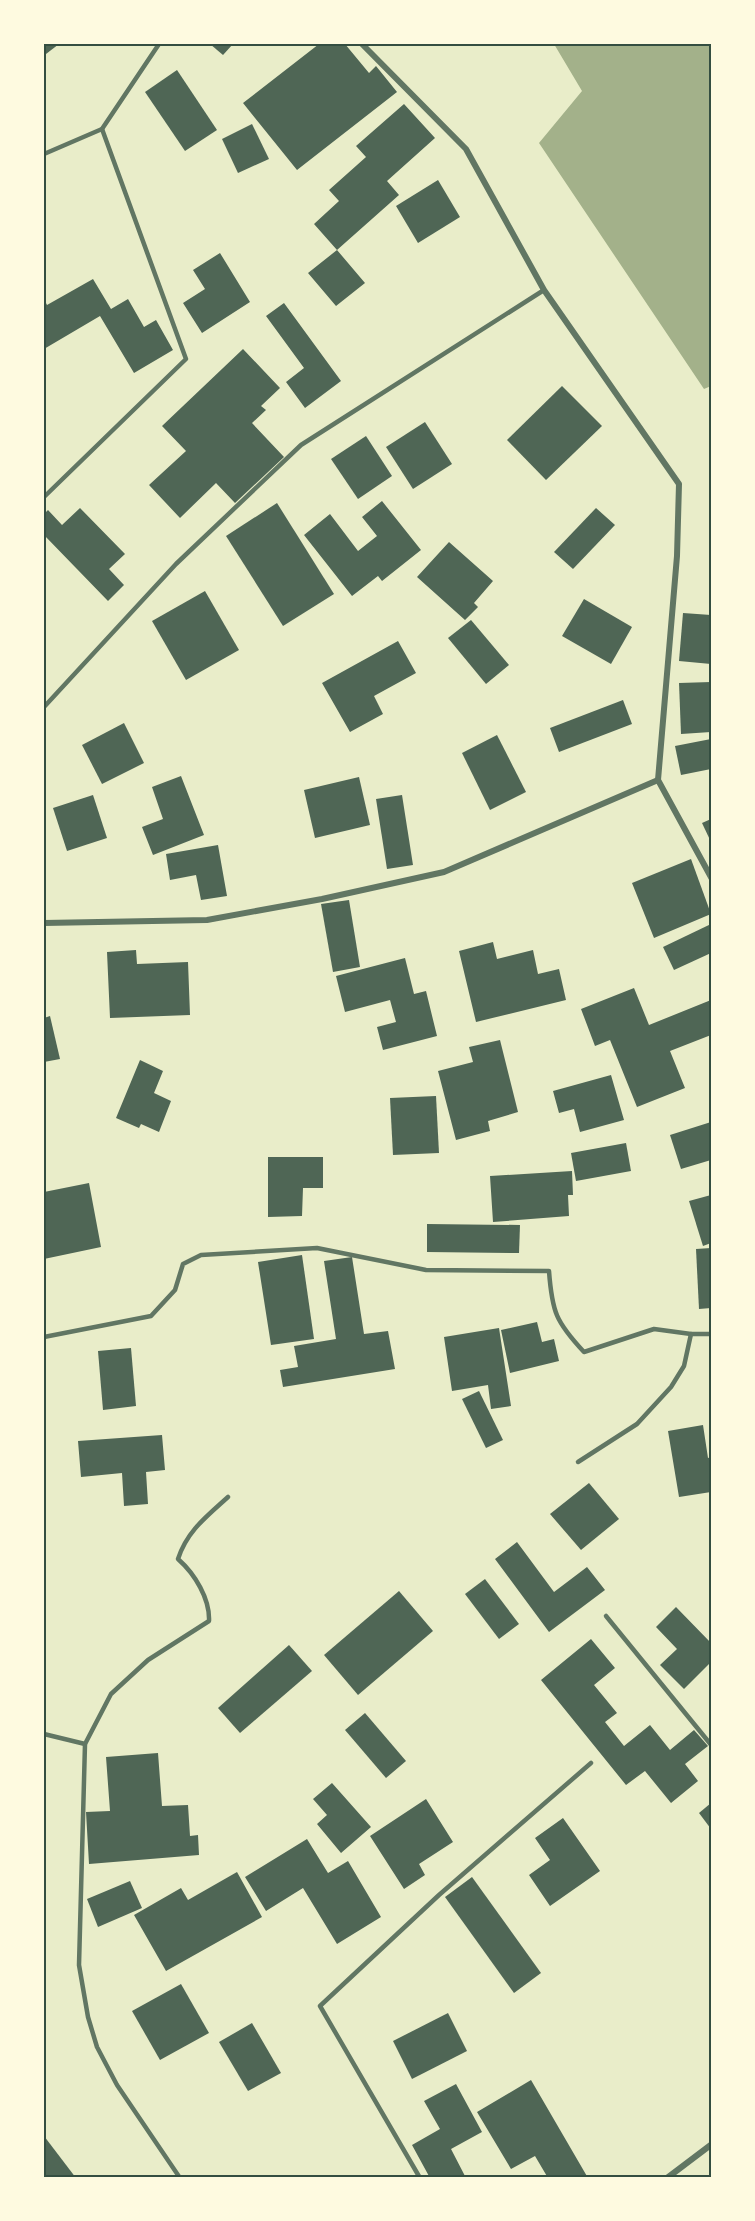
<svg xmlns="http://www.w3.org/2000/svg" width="755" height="2221" viewBox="0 0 755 2221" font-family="Ubuntu,sans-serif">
  <rect width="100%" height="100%" fill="#e9edc9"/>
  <polygon fill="#a3b18a" points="554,44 711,44 711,386 704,389 539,143 582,91"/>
  <g fill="#4f6655">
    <polygon points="44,44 59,44 46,54 44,51"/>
    <polygon points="210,44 233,44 223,55"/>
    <polygon points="319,44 345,44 369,73 376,66 397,92 297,170 243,103"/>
    <polygon points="177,70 217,130 185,151 145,92"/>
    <polygon points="404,104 435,138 387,181 399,195 337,250 365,283 336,306 308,273 337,250 314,224 339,201 329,190 366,157 356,146"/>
    <polygon points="252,124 269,159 238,173 222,139"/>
    <polygon points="438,180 460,217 418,243 396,206"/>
    <polygon points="220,253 250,302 202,333 183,303 205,289 193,270"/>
    <polygon points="93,279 111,309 128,299 144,327 156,320 173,350 134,373 100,316 44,349 44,299 47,305"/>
    <polygon points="284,303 341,381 305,408 286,382 304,368 266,316"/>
    <polygon points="243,349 280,388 261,406 266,410 252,423 284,457 235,503 216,483 180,518 149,485 186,451 162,426"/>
    <polygon points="562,386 602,426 546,480 507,440"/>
    <polygon points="425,422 452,464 413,489 386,447"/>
    <polygon points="366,436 392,476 358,499 331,459"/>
    <polygon points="382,501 421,550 382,581 378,576 352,596 304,535 330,514 358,551 377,536 362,517"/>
    <polygon points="277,503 334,594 283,626 226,536"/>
    <polygon points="80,508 125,554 109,569 124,585 108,601 44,535 44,514 48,510 62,525"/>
    <polygon points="596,508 615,525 573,569 554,552"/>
    <polygon points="449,542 493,581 474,603 478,607 465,620 417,577"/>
    <polygon points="205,591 239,650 186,680 152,621"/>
    <polygon points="584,599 632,627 611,664 562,636"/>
    <polygon points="683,613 711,615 711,664 679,661"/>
    <polygon points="471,620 509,665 486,684 448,638"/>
    <polygon points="398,641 416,673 374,696 383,714 350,732 322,683"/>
    <polygon points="711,682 711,732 681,734 679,683"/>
    <polygon points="623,700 632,724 559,752 550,728"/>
    <polygon points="124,723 144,763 102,784 82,745"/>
    <polygon points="497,735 526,792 490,810 462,753"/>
    <polygon points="711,739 711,769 681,775 675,746"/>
    <polygon points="181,776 204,835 153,855 142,827 163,819 152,787"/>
    <polygon points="359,777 370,825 315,838 304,790"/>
    <polygon points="93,795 107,838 67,851 53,808"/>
    <polygon points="402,795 413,865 387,869 376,799"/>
    <polygon points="711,819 711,842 702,823"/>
    <polygon points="218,845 227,896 201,900 196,875 170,880 166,854"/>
    <polygon points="691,859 711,914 654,938 632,883"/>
    <polygon points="349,900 360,967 333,972 321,904"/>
    <polygon points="711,924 711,953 674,970 663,947"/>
    <polygon points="493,942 497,959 533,950 538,974 559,969 566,1000 476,1022 459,951"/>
    <polygon points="136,950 137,964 188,962 190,1015 110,1018 107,952"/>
    <polygon points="405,958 414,994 426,991 437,1036 383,1050 377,1027 396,1022 390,1000 345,1012 336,976"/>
    <polygon points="634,988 649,1025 711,1000 711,1035 670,1051 685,1088 637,1107 610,1040 595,1046 581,1009"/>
    <polygon points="50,1016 60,1059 44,1062 44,1018"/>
    <polygon points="500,1040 518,1112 488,1121 490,1131 456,1140 438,1071 473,1062 469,1047"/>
    <polygon points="140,1060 163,1071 154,1093 171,1101 159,1132 141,1124 139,1128 116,1118"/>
    <polygon points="611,1075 624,1120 580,1132 574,1109 559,1113 553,1091"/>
    <polygon points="436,1096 439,1153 393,1155 390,1098"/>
    <polygon points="711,1122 711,1160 681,1169 670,1135"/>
    <polygon points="626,1143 631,1171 576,1181 571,1153"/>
    <polygon points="268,1157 323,1157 323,1188 303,1188 302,1216 268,1217"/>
    <polygon points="572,1171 573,1195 568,1195 569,1216 493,1222 490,1176"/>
    <polygon points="89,1183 101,1247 44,1259 44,1192"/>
    <polygon points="711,1195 711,1243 703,1246 689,1201"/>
    <polygon points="427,1224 520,1225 519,1253 427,1252"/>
    <polygon points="711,1248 711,1308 699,1309 696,1249"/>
    <polygon points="302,1255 314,1339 271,1345 258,1262"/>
    <polygon points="352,1257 364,1334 388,1331 395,1369 283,1387 280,1370 298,1367 294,1346 336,1339 324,1261"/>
    <polygon points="537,1322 542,1342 554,1339 559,1361 510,1373 501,1330"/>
    <polygon points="499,1328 511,1406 491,1409 488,1385 452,1391 444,1337"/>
    <polygon points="131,1348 136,1406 103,1410 98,1351"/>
    <polygon points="479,1391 503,1440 486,1448 462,1399"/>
    <polygon points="703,1425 708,1458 711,1457 711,1492 679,1497 668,1431"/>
    <polygon points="162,1435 165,1470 146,1472 148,1504 124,1506 122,1473 81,1477 78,1441"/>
    <polygon points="589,1483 619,1519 581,1550 550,1514"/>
    <polygon points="517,1542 554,1592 587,1567 605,1590 549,1632 495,1559"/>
    <polygon points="485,1579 519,1624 499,1639 465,1594"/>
    <polygon points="399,1591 433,1631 358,1695 324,1655"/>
    <polygon points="676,1607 711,1643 711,1662 684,1689 660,1665 677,1649 656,1627"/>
    <polygon points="591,1639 615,1668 594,1685 617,1713 605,1722 624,1746 650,1725 670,1750 694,1730 708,1746 685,1764 698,1781 671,1803 645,1771 626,1785 541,1680"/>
    <polygon points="289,1645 312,1671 240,1733 218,1708"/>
    <polygon points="365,1713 406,1761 386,1778 345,1730"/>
    <polygon points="158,1753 162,1806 188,1805 190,1836 198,1835 199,1855 89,1864 86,1812 110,1811 106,1757"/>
    <polygon points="332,1783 371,1827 341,1853 317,1824 327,1815 313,1799"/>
    <polygon points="426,1799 453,1842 419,1864 425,1875 404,1889 370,1836"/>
    <polygon points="711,1803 711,1829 699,1813"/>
    <polygon points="563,1818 600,1871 550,1906 529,1875 550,1860 535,1838"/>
    <polygon points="307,1839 328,1873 348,1861 381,1917 337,1944 303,1888 266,1911 245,1877"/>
    <polygon points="237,1872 262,1917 166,1971 134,1915 181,1888 188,1900"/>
    <polygon points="472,1877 541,1973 514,1993 445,1897"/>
    <polygon points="130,1881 142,1908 98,1927 87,1899"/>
    <polygon points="181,1984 209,2033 160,2060 132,2011"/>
    <polygon points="448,2013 467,2051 412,2079 393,2041"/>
    <polygon points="252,2023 281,2073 248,2091 219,2042"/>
    <polygon points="531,2080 588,2178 548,2178 535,2156 511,2169 477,2112"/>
    <polygon points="456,2084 482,2132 451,2149 466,2178 430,2178 412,2145 440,2129 424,2101"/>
    <polygon points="44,2136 76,2178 44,2178"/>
  </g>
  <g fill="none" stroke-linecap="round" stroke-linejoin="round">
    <g stroke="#617663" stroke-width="4.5">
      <polyline points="44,154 102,129 159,44"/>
      <polyline points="44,497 186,359 102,129"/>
      <polyline points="44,707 176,564 301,445 544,290"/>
      <path d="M44 1337 151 1316 175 1290 183 1264 201 1255 317 1248 426 1270 549 1271C552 1312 556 1322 584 1352L654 1329 691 1334H712"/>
      <polyline points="578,1462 637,1424 671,1387 684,1366 691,1334"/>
      <polyline points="606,1616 712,1746"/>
      <polyline points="44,1734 85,1744"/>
      <path d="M180 2178 117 2085 97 2047 88 2017 79 1965 85 1744 111 1694 148 1660 209 1621C210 1599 195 1574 178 1559 187 1531 207 1516 228 1497"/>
      <polyline points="420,2178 320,2006 439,1895 591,1763"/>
    </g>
    <g stroke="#617663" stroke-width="6">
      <polyline points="362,44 466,149 544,290 679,484 677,556 658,780 712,879"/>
      <polyline points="44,923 207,920 322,899 444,872 658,780"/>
      <polyline points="667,2178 712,2144"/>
    </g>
  </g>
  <rect width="755" height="2221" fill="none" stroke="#fefae0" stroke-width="90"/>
  <rect x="45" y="45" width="665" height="2131" fill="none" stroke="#344e41" stroke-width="2"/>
</svg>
